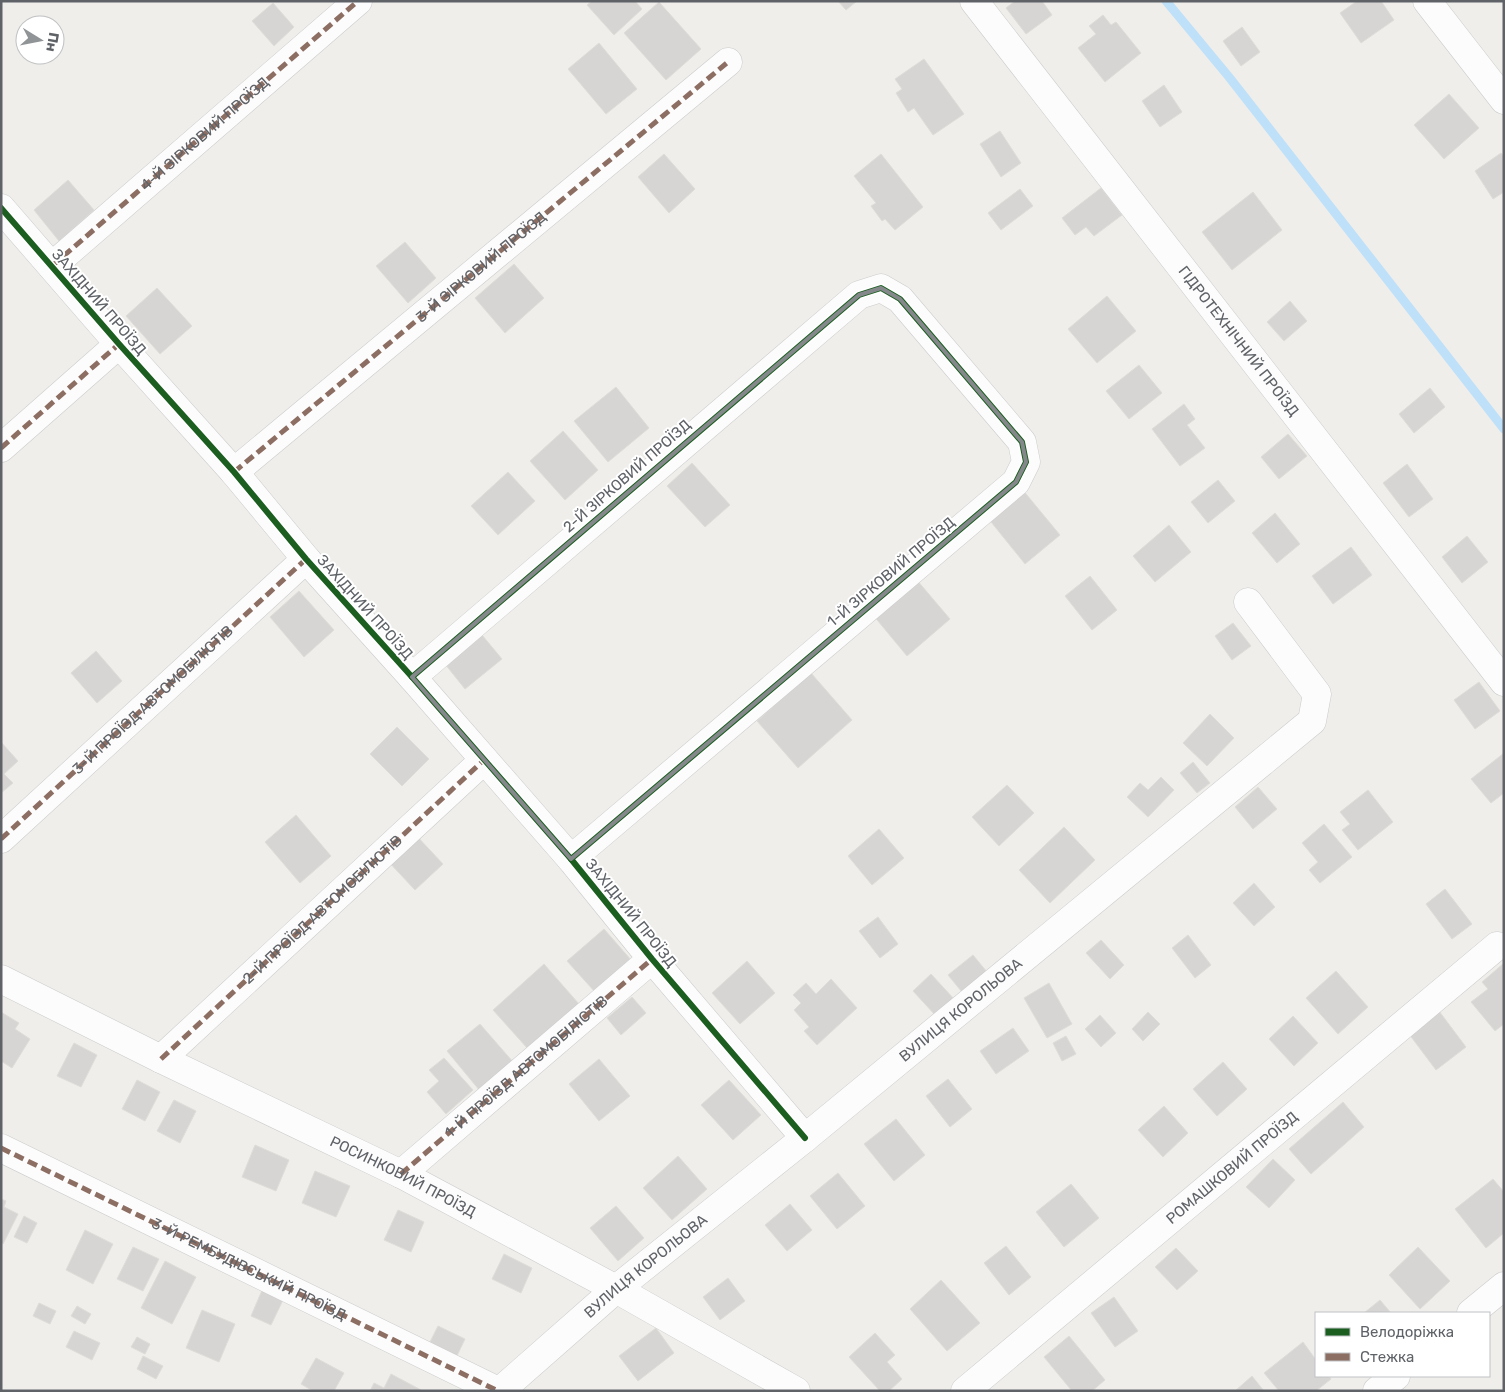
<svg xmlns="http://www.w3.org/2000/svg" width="1505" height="1392" viewBox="0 0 1505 1392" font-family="Rubik,sans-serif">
  <rect width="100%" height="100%" fill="#efeeea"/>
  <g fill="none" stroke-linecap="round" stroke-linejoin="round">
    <polyline stroke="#bfe0f9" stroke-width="9" points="1166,1 1229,77 1504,429"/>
  </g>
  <g fill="#d6d5d3" stroke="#deddd9">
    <polygon points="592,1 635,1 642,9 614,35 587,5"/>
    <polygon points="838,1 857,1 846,10"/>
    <polygon points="1015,1 1042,1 1052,15 1026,34 1006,8"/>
    <polygon points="1357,1 1381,1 1394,20 1361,43 1340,13"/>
    <polygon points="659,2 701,49 666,80 624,33"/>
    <polygon points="273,3 294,27 274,46 252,21"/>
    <polygon points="1103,15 1111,25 1116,22 1141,53 1105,82 1078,48 1096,34 1089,26"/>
    <polygon points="1242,27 1260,52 1241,66 1223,41"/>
    <polygon points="599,43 637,89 606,114 568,69"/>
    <polygon points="924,59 964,114 933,135 914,108 908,112 896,93 902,89 895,79"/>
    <polygon points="1164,85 1182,112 1160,127 1142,101"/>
    <polygon points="1449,94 1479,128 1444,159 1414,125"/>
    <polygon points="1000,131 1021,163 1001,177 980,144"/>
    <polygon points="1501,153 1504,157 1504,192 1493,199 1475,171"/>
    <polygon points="664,154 695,189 669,213 638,177"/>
    <polygon points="881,154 923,207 895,230 885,219 882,221 871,206 876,203 854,176"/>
    <polygon points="68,180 94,210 59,241 34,210"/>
    <polygon points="1101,188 1122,215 1094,236 1086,227 1075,235 1062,218"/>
    <polygon points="1020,189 1033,206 1001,230 988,213"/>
    <polygon points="1253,192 1282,230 1232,270 1202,232"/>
    <polygon points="405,242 436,278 408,303 376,266"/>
    <polygon points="514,264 544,298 505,333 475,298"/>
    <polygon points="157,288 192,326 160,354 126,316"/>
    <polygon points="1107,296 1136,331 1097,363 1068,329"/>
    <polygon points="1290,301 1307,321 1284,341 1267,322"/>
    <polygon points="1139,365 1162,393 1129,419 1106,391"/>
    <polygon points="616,387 649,428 608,462 574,421"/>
    <polygon points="1430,388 1445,407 1414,433 1399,414"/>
    <polygon points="1184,404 1195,419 1187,425 1205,448 1180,466 1152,429"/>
    <polygon points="563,431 598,470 565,500 530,461"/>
    <polygon points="1288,434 1307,456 1279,479 1261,457"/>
    <polygon points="692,463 730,505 705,527 667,486"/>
    <polygon points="1407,464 1433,499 1409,517 1383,483"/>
    <polygon points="508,472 535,501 498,535 471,506"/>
    <polygon points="1218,480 1235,501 1208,523 1191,502"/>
    <polygon points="1022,489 1060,535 1025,564 987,517"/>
    <polygon points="1275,513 1300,544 1277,563 1252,533"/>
    <polygon points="1169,525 1191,552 1155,582 1133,556"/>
    <polygon points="1467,536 1488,562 1462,583 1442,557"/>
    <polygon points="1351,547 1372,575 1333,604 1312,576"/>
    <polygon points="1090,576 1117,610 1092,630 1065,596"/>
    <polygon points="916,579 950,619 907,656 873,615"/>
    <polygon points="299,591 334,630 304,657 270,617"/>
    <polygon points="1233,623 1251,646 1232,660 1215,636"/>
    <polygon points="477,629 502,659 465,689 441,659"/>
    <polygon points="96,651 122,681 97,703 71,673"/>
    <polygon points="811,673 852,720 798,768 757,721"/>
    <polygon points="1479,682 1500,711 1475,729 1454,700"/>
    <polygon points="1210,714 1234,738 1207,766 1183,743"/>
    <polygon points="397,727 429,759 402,786 370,754"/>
    <polygon points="1,742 18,761 4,774 13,783 1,793"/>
    <polygon points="1504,753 1504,793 1491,803 1471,779"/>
    <polygon points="1193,762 1210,783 1197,793 1180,773"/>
    <polygon points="1161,777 1174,790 1148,817 1127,797 1140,783 1148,790"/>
    <polygon points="1007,785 1034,813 999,846 972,817"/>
    <polygon points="1258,787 1277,809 1253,829 1235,807"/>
    <polygon points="1368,790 1393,822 1358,850 1342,830 1350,824 1340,812"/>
    <polygon points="296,815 331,856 300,883 265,842"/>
    <polygon points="1324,824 1352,857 1320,883 1309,870 1318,862 1302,843"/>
    <polygon points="1064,827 1095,860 1050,903 1019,870"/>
    <polygon points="879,829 904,858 872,885 848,856"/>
    <polygon points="414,833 443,864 415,890 386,859"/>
    <polygon points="1254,883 1275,907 1254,926 1233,903"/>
    <polygon points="1445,889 1472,924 1452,939 1426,904"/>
    <polygon points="878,917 898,944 880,958 859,931"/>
    <polygon points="604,929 632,961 595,992 567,961"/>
    <polygon points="1188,935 1211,965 1195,978 1172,948"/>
    <polygon points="1101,940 1124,965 1110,979 1086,953"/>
    <polygon points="973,955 987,972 962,992 948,975"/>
    <polygon points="747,961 775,993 740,1024 712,993"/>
    <polygon points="1504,963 1504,1024 1495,1031 1471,1002 1488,989 1482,982"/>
    <polygon points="544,964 579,1004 528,1049 493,1010"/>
    <polygon points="1336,971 1368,1007 1338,1034 1306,998"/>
    <polygon points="931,974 954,999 936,1016 913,991"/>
    <polygon points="831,979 857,1008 817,1045 804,1031 809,1027 794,1010 801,1003 793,995 806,983 816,994"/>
    <polygon points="1049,983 1072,1024 1047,1038 1024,998"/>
    <polygon points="632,997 646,1013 621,1035 607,1018"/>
    <polygon points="1436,1007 1466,1047 1436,1070 1406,1030"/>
    <polygon points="1,1012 19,1023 15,1029 30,1039 12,1068 1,1061"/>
    <polygon points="1148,1012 1160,1024 1143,1041 1132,1029"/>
    <polygon points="1100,1015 1116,1033 1101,1047 1085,1029"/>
    <polygon points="1293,1016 1318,1043 1294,1066 1269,1039"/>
    <polygon points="480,1024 514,1063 480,1091 447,1051"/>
    <polygon points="1013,1028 1029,1051 996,1074 980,1051"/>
    <polygon points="1066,1036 1076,1054 1062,1061 1053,1043"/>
    <polygon points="74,1043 97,1055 81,1087 57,1076"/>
    <polygon points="444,1058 473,1090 446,1114 427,1092 439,1081 429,1070"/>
    <polygon points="599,1059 630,1096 599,1121 569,1084"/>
    <polygon points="1223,1062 1247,1089 1217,1116 1193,1089"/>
    <polygon points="948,1079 972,1109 950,1127 926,1096"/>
    <polygon points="137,1080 160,1092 145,1121 122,1109"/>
    <polygon points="729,1080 761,1115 733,1140 701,1105"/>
    <polygon points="174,1100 196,1111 180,1143 157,1131"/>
    <polygon points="1343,1102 1364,1127 1311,1174 1289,1149"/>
    <polygon points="1164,1106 1188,1133 1163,1157 1138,1130"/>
    <polygon points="896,1119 925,1155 894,1181 864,1144"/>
    <polygon points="255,1145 289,1160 276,1191 242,1177"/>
    <polygon points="678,1156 707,1189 672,1220 643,1188"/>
    <polygon points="1273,1159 1295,1180 1269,1208 1246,1187"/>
    <polygon points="315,1171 350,1186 336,1217 302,1203"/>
    <polygon points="838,1173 865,1206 837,1229 810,1196"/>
    <polygon points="1493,1179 1504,1192 1504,1233 1486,1248 1455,1209"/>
    <polygon points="1071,1184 1099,1218 1064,1247 1036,1212"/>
    <polygon points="1,1199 6,1201 4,1207 18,1214 3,1244 1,1243"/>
    <polygon points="790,1204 812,1230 787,1251 765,1225"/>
    <polygon points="616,1206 644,1238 618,1261 590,1228"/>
    <polygon points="398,1210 424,1222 411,1252 384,1240"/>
    <polygon points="24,1216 37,1223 27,1243 14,1237"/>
    <polygon points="85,1230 113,1244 93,1284 66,1270"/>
    <polygon points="1006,1246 1031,1277 1009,1295 984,1263"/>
    <polygon points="133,1247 159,1259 143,1291 117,1279"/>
    <polygon points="1418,1247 1450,1281 1420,1309 1389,1275"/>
    <polygon points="1176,1248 1198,1271 1177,1290 1155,1267"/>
    <polygon points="504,1254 532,1268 521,1293 492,1279"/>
    <polygon points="165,1261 196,1277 172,1324 141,1308"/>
    <polygon points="728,1278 745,1301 720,1320 703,1297"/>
    <polygon points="941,1280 980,1323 947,1351 910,1309"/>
    <polygon points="263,1288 284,1298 271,1325 251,1316"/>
    <polygon points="1114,1297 1138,1331 1115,1347 1091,1313"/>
    <polygon points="1380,1300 1391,1313 1364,1313"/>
    <polygon points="39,1303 56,1311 50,1324 33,1316"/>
    <polygon points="77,1306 91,1314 85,1324 71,1316"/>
    <polygon points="202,1310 235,1324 219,1362 186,1348"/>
    <polygon points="438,1326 465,1339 455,1360 428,1346"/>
    <polygon points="656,1328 674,1353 638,1381 619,1356"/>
    <polygon points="74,1331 100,1343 92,1360 66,1347"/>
    <polygon points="875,1333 895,1355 887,1362 902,1379 889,1391 880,1391 849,1357"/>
    <polygon points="1069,1336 1105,1380 1092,1391 1072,1391 1044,1357"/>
    <polygon points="137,1337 150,1344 145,1354 131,1347"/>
    <polygon points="1303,1342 1316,1360 1316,1376 1329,1376 1331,1379 1316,1391 1279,1391 1264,1373"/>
    <polygon points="143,1356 163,1366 156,1379 137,1369"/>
    <polygon points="316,1358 344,1373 334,1391 313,1391 301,1384"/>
    <polygon points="391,1374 423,1391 370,1391 374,1383 384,1388"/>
    <polygon points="1252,1376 1264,1391 1235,1391"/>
  </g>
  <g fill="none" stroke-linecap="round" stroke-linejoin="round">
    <g stroke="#cbcccc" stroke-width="29">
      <g id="minor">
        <path id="s1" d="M974 1 1504 682"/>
        <polyline points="1427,1 1504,100"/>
        <polyline points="1,208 119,344 234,472 306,559 412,677 571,859 652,959 805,1138"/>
        <polyline points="52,266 358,1"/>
        <polyline points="1,448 119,344"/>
        <path id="s2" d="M234 472 728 62"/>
        <polyline points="412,677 859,295 881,288 900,299 1022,442 1026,462 1016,482 571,859"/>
        <polyline points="1,839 306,559"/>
        <path id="s3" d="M1 979 161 1059 401 1174 616 1289 796 1391"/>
        <polyline points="161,1059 484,760"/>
        <polyline points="1,1148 498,1391"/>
        <path id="s4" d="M401 1174 652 959"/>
        <polyline points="1471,1313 1504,1286"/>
        <path id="s5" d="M500 1391 616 1289 805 1138 1312 721 1317 694 1248 602"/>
        <path id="s6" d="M965 1391 1497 946"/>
        <polyline points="1377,1391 1396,1376"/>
      </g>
    </g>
    <use href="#minor" stroke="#fdfcfc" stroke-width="28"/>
    <g stroke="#8d6e63" stroke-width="5" stroke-dasharray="10 5" stroke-linecap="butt">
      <path id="s7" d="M52 266 358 1"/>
      <polyline points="1,448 119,344"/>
      <polyline points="234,472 728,62"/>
      <path id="s8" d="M1 839 306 559"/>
      <path id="s9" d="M161 1059 484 760"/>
      <path id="s10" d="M1 1148 498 1391"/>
      <polyline points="401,1174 652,959"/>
    </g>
    <g stroke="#fff" stroke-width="9">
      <g id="cycleway">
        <polyline points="1,208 119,344 234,472 306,559 412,677 571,859 652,959 805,1138"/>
        <polyline points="412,677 859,295 881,288 900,299 1022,442 1026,462 1016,482 571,859"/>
      </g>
    </g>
    <use href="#cycleway" stroke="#1b5e20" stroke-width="6"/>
  </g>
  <path fill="none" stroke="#84888a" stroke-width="4" stroke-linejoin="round" d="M881 288 900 299 1022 442 1026 462 1016 482 571 859 412 677 859 295Z"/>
  <g text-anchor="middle" stroke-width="4" stroke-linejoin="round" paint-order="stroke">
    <g font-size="15" fill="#5f6368" stroke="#fff">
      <text dy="5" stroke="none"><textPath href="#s7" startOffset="202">4-Й ЗІРКОВИЙ ПРОЇЗД</textPath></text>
      <text dy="5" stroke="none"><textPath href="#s2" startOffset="321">3-Й ЗІРКОВИЙ ПРОЇЗД</textPath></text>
      <text transform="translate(99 302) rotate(49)" y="5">ЗАХІДНИЙ ПРОЇЗД</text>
      <text dy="5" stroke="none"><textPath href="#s1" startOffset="431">ГІДРОТЕХНІЧНИЙ ПРОЇЗД</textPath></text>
      <text transform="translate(627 476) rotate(-41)" y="5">2-Й ЗІРКОВИЙ ПРОЇЗД</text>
      <text transform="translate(891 572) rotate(-40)" y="5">1-Й ЗІРКОВИЙ ПРОЇЗД</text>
      <text transform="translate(365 607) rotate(48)" y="5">ЗАХІДНИЙ ПРОЇЗД</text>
      <text dy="5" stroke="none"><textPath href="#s8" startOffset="206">3-Й ПРОЇЗД АВТОМОБІЛІСТІВ</textPath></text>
      <text dy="5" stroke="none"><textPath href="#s9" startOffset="220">2-Й ПРОЇЗД АВТОМОБІЛІСТІВ</textPath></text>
      <text transform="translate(631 913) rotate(51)" y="5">ЗАХІДНИЙ ПРОЇЗД</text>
      <text dy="5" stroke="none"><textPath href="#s5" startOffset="598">ВУЛИЦЯ КОРОЛЬОВА</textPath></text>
      <text dy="5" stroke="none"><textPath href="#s4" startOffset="165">1-Й ПРОЇЗД АВТОМОБІЛІСТІВ</textPath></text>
      <text dy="5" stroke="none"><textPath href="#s6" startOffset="348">РОМАШКОВИЙ ПРОЇЗД</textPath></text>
      <text dy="5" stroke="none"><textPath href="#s3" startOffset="448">РОСИНКОВИЙ ПРОЇЗД</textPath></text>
      <text dy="5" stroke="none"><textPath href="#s5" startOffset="192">ВУЛИЦЯ КОРОЛЬОВА</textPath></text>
      <text dy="5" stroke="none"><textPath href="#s10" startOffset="276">3-Й РЕМБУДІВСЬКИЙ ПРОЇЗД</textPath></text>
    </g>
  </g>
  <rect width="1505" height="1392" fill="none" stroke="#5f6368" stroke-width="5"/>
  <rect x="1315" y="1312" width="175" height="65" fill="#ffffff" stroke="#bfc1c3"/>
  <rect x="1325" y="1328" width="25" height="8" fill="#1b5e20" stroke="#bfc1c3"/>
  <text x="1360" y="1337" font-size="15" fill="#5f6368">Велодоріжка</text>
  <rect x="1325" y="1353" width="25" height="8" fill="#8d6e63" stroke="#bfc1c3"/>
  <text x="1360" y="1362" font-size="15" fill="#5f6368">Стежка</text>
  <g transform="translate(40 40) rotate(100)"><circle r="24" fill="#ffffff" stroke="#bfc1c3"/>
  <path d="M0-4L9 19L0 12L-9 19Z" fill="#919496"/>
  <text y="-8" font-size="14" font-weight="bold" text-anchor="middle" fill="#5f6368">Пн</text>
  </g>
</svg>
